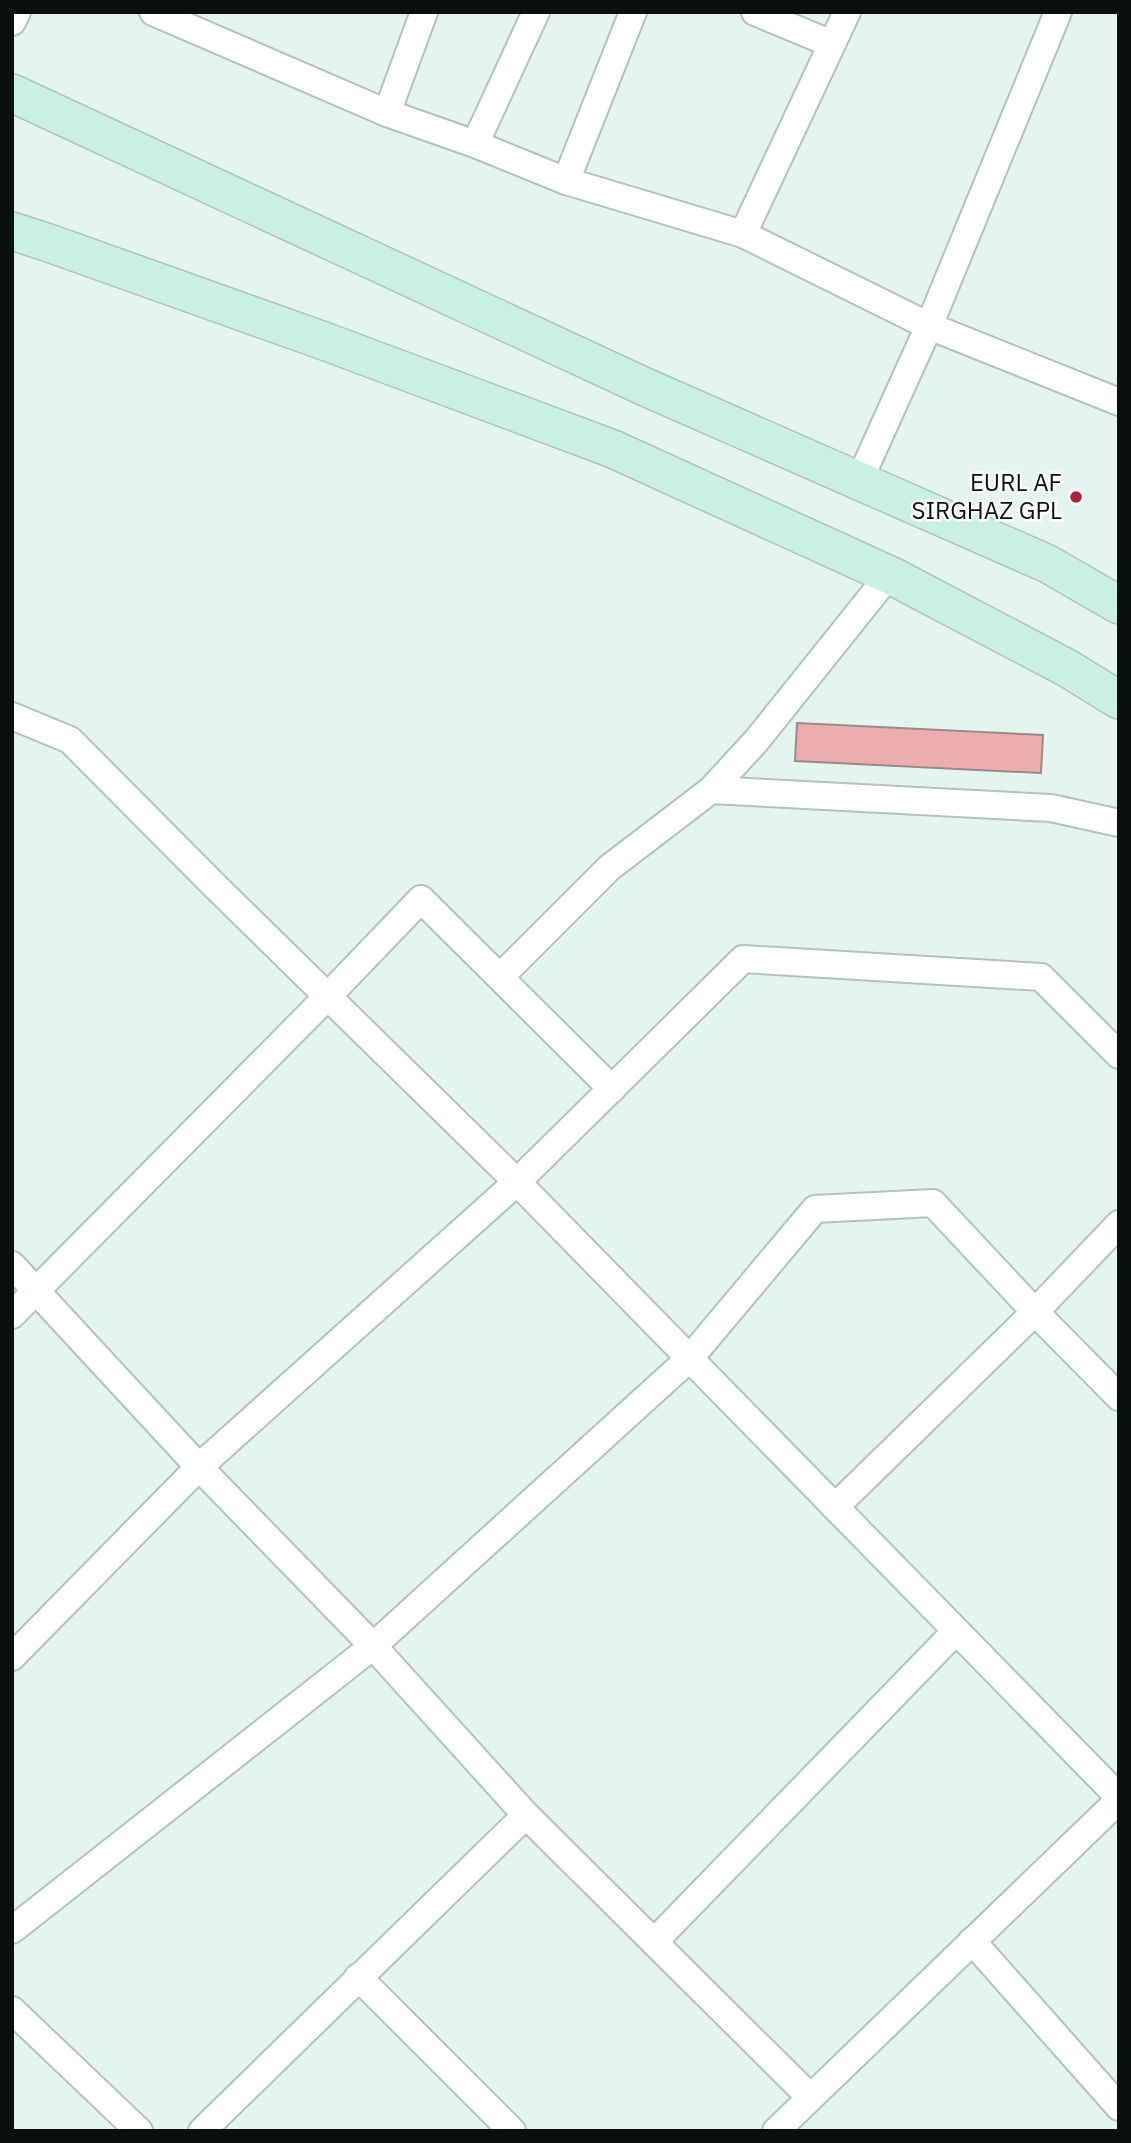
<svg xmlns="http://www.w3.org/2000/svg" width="1131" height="2143" viewBox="0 0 1131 2143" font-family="'IBM Plex Sans',sans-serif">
  <rect width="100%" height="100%" fill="#e3f5ee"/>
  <polygon fill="#ebadad" stroke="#9c8a8a" stroke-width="2" points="797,723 1043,735 1041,773 795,761"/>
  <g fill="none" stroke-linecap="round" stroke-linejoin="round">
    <g stroke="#b2c3bc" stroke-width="30">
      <g id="street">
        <polyline points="153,12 387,113 475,144 566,181 743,234 929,326 1119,402"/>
        <polyline points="755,12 832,44"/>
        <polyline points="12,22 17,12"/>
        <polyline points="387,113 424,12"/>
        <polyline points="475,144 536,12"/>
        <polyline points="566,181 633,12"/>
        <polyline points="743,234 847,12"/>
        <polyline points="859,481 929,326 1058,12"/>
        <polyline points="12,716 70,740 213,884 517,1182 1119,1797"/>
        <polyline points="711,790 757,740 889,575"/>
        <polyline points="500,977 609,868 711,790 1051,808 1119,823"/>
        <polyline points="12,1265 199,1467 373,1646 526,1815 810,2097"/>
        <polyline points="12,1315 328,996 421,899 612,1089"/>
        <polyline points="835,1507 1035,1312 1119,1224"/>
        <polyline points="12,1657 199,1467 517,1182 743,959 1041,977 1119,1055"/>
        <polyline points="12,1930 373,1646 690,1358 815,1209 933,1203 1035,1312 1119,1397"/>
        <polyline points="972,1941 1119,2107"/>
        <polyline points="654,1942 956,1631"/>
        <polyline points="358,1977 512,2131"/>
        <polyline points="12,2010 139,2131"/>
        <polyline points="202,2131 526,1815"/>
        <polyline points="776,2131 1119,1800"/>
      </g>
    </g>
    <g stroke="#b2c3bc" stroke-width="40">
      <g id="secondary">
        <polyline points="12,93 643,386 1048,564 1119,605"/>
        <polyline points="12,231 46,242 324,341 613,449 894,577 1067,668 1119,700"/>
      </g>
    </g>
    <use href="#street" stroke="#fff" stroke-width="26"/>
    <use href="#secondary" stroke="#c8f0e4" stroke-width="37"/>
  </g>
  <circle fill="#b01d38" stroke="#fff" stroke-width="2.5" cx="1076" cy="497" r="7"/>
  <g text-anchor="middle" stroke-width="5" stroke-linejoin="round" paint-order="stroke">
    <g font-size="24" fill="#09100d" stroke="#fff" text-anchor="end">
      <text x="1062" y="491">EURL AF<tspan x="1062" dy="28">SIRGHAZ GPL</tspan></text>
    </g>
  </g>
  <rect width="1131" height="2143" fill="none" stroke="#09100d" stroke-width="28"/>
</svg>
